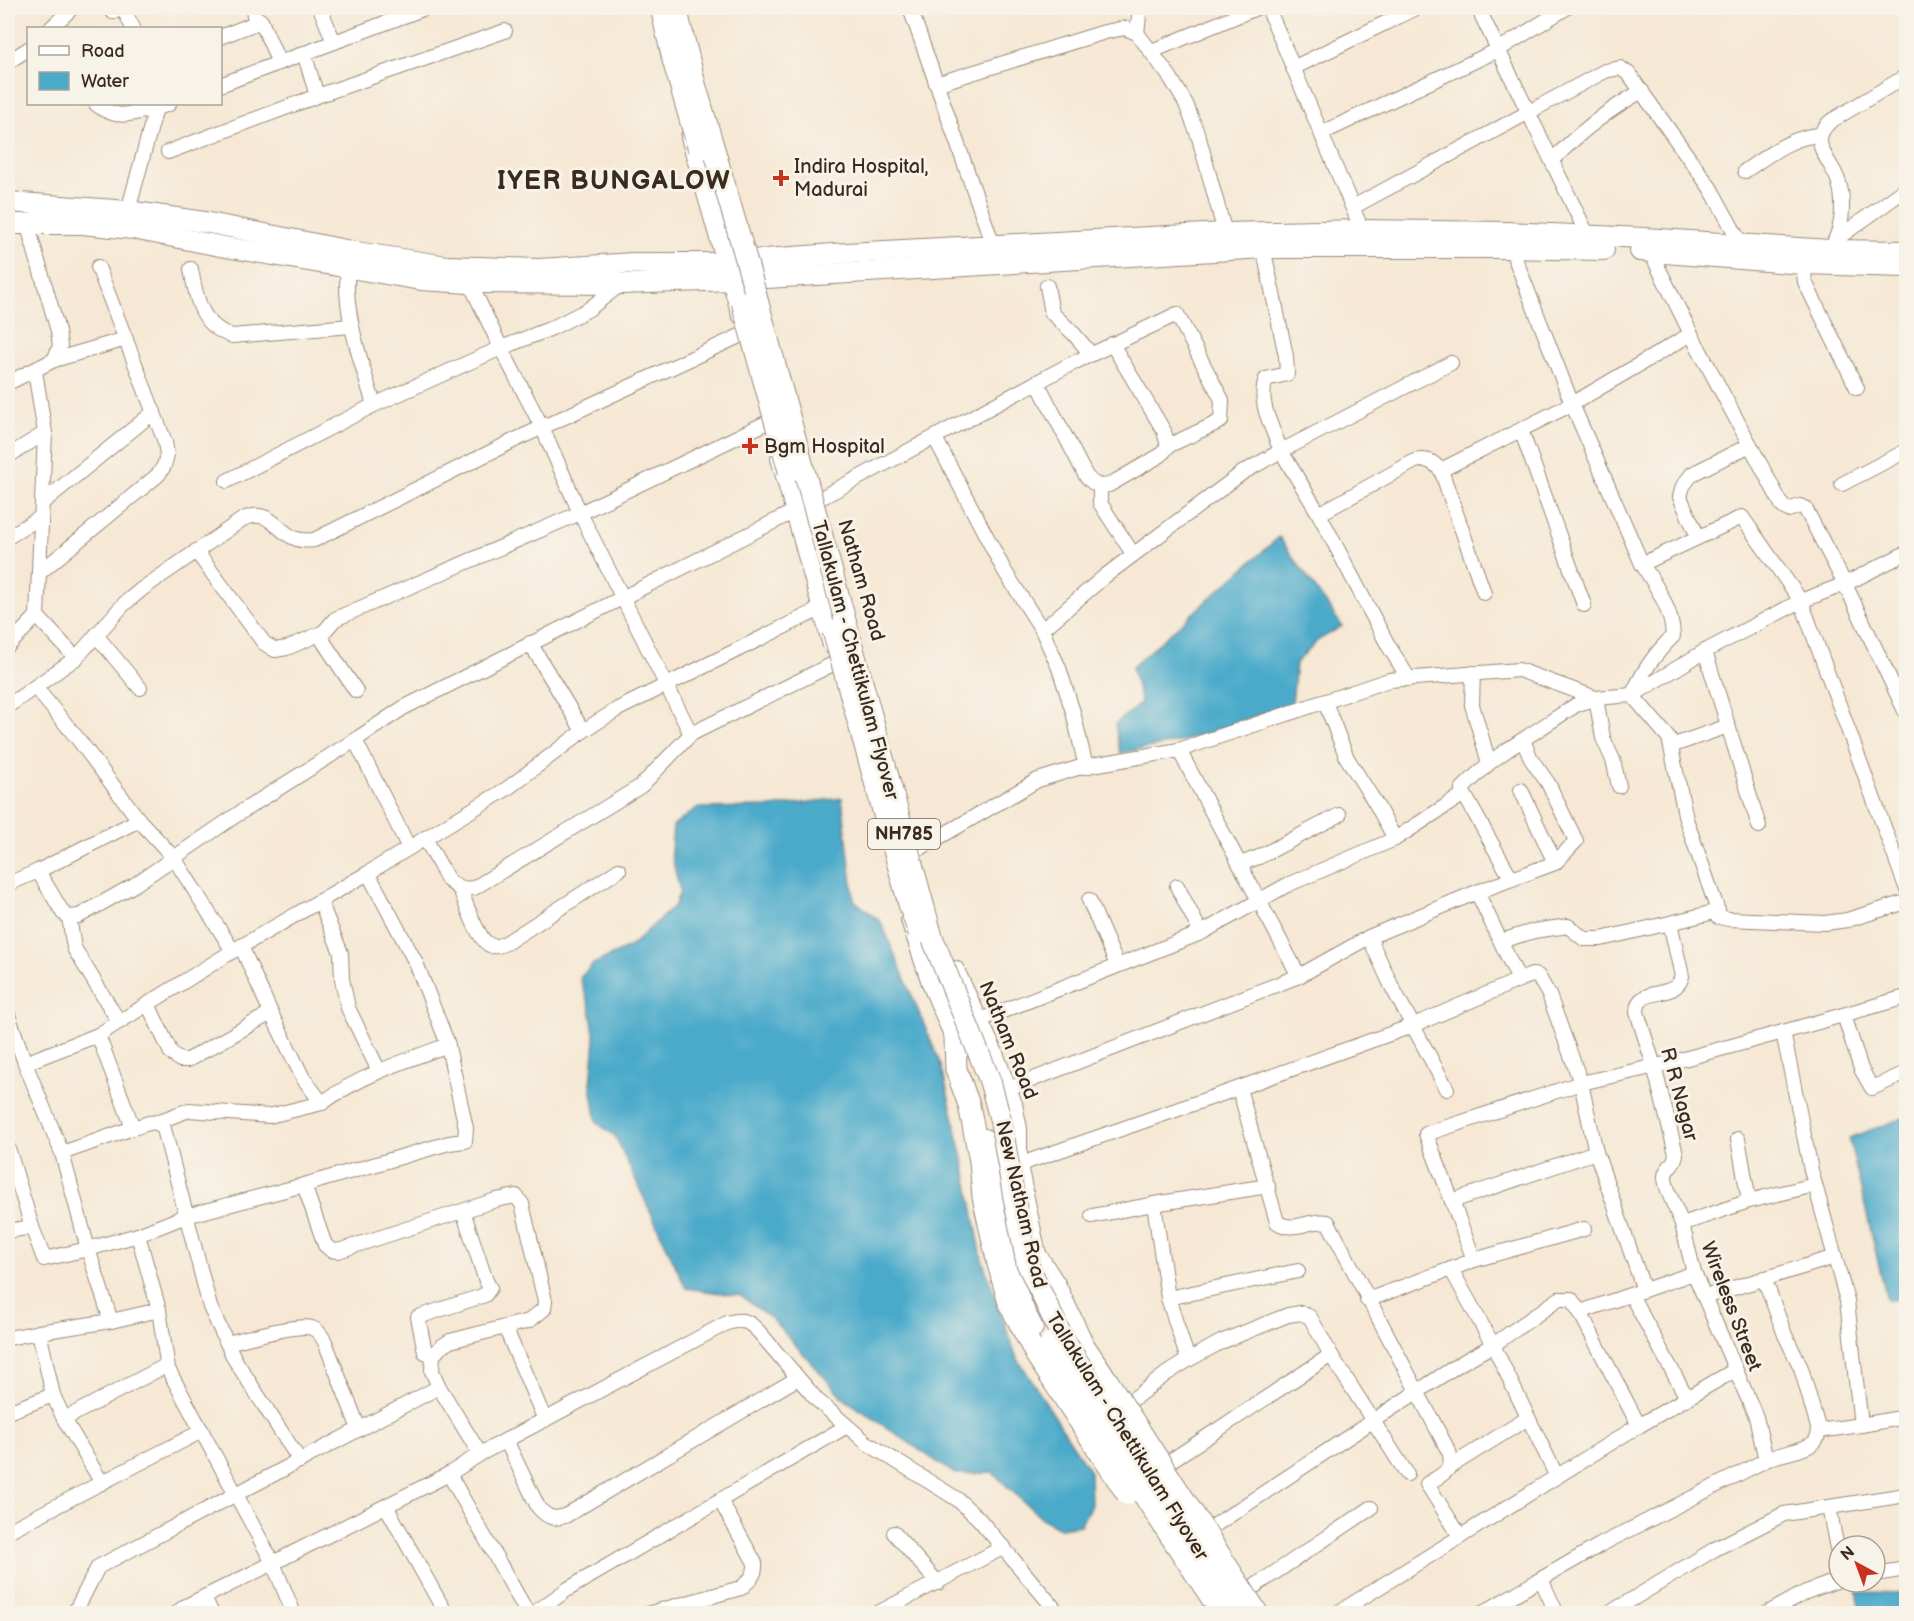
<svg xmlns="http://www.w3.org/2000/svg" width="1914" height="1621" viewBox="0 0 1914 1621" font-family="'Balsamiq Sans',sans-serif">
  <rect width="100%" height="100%" fill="#f7f3e8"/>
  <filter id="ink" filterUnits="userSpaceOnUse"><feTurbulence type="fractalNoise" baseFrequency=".0167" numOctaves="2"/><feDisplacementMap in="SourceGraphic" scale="12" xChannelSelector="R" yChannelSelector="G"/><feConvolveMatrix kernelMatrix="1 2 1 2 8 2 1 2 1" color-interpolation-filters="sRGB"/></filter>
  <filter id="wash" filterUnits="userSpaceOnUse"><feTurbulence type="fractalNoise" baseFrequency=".008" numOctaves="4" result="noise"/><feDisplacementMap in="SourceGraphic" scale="24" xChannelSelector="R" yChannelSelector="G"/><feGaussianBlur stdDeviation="1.35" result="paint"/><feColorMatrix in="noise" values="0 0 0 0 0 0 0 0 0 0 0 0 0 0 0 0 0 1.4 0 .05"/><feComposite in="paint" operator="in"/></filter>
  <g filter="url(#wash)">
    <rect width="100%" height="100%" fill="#f6e8d4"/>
    <g fill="#4baaca" stroke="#436a74" stroke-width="1.5">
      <polygon points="1279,537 1342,626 1317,641 1296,663 1292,703 1184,741 1120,753 1115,724 1141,703 1132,667"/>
      <polygon points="842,798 854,900 881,922 941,1065 965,1167 982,1259 1016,1356 1090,1472 1091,1505 1080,1525 1060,1528 1041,1518 993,1473 955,1474 843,1398 772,1319 741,1296 686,1288 615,1136 597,1123 591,1085 595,1039 590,1008 580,978 593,964 631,946 675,905 680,891 671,853 673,826 697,808 772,807"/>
      <polygon points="1906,1117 1906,1299 1887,1300 1849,1138"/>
      <polygon points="1857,1592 1905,1593 1906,1613 1862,1613"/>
    </g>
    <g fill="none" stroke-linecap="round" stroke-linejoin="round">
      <g stroke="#4baaca" stroke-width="12">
        <polyline points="8,213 45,214"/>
        <polyline points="818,265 899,261"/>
      </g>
    </g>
  </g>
  <g filter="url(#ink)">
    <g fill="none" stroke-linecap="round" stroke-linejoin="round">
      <g stroke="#988979" stroke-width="16">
        <g id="minor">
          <polyline points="320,8 334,42"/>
          <polyline points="910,8 993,245"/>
          <polyline points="1268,8 1362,230"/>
          <polyline points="1478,8 1588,236"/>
          <polyline points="113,12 123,8 133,28"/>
          <polyline points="261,21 279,63"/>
          <polyline points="51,28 72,8"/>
          <polyline points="1137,33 1140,8"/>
          <polyline points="220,37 261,21 254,16 253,8"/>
          <polyline points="1152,51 1256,8"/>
          <polyline points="8,62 28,49"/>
          <polyline points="1293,68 1416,8"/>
          <polyline points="936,84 1105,32 1125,28 1137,33 1170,77 1186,104 1199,138 1225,233"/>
          <polyline points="220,85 425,8"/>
          <polyline points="317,96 505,31"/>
          <path d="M96 104C117 121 131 114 156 108V104"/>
          <polyline points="1322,133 1498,50 1566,8"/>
          <polyline points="168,152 317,96 304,53"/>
          <path d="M1552 161C1578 133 1608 110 1642 91"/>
          <path d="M1745 171C1769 155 1790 137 1819 135"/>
          <polyline points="1353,207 1605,71 1620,68 1629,74 1711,189 1741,244"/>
          <polyline points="128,211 156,108 169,104"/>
          <path d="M1836 238C1843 222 1844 200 1839 183 1832 159 1805 143 1831 121L1906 76"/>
          <polyline points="1835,240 1906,189"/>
          <polyline points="1511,248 1572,404 1691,334"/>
          <polyline points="1650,251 1691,334 1783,507 1788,510 1800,506 1805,508 1845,584 1906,713"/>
          <polyline points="1803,264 1805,282 1857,388"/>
          <path d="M349 266C340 304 363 367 374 405"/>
          <path d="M191 269C196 298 201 326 232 336L351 326"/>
          <polyline points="1047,286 1052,313 1074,334 1091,354"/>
          <polyline points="54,360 126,339"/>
          <polyline points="35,371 45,433"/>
          <path d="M1037 382 1086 476C1094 485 1098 487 1109 485L1161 455 1168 446 1164 431 1112 344"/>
          <polyline points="8,383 54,360 60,346 58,331 27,223"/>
          <polyline points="1521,430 1584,605"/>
          <polyline points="935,438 1004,570 1042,630 1059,668 1073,712 1086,767"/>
          <polyline points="8,456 45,433 37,616 76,658"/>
          <polyline points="1441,470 1484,593"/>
          <polyline points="227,481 374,405 501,348 552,328 589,309 621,284"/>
          <polyline points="1842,484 1906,451"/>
          <polyline points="1100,487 1100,503 1133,554"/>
          <polyline points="42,503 154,412"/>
          <path d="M1319 514 1415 461C1427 458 1432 461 1441 470L1572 404 1642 564 1742 517 1801 601 1906 887"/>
          <polyline points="8,537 41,517"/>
          <polyline points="1698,537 1680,497 1683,486 1692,474 1750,445"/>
          <polyline points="196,551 264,643 275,650 287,648 324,632"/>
          <polyline points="39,573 158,475 164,466 167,455 165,442 98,267"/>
          <path d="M822 608 618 709 583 731 508 788 368 873 416 963 447 1042 466 1128 465 1141 449 1143 304 1185 325 1245 331 1250 338 1251 496 1200 516 1196 522 1204 545 1301 544 1309 529 1321 450 1341 442 1346 433 1355 432 1371 439 1387 480 1454 727 1323C742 1318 749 1321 759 1332L817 1400 867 1443 957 1499 978 1518 1059 1614"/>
          <path d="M1042 630 1105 576 1242 473 1281 451C1273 429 1257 402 1266 379L1287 374 1286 356 1262 242"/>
          <polyline points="96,635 140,688"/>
          <polyline points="530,643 583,731"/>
          <polyline points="8,646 37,616"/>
          <polyline points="1473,673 1472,705 1489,763"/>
          <polyline points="1409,679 1388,645 1319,514 1281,451 1451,363"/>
          <polyline points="35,687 78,739 139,820 174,858 233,951"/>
          <polyline points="356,691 323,641 324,632 335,619 580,513 770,421"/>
          <path d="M1632 695C1644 670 1653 656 1673 636 1672 609 1656 586 1642 564"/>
          <polyline points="1633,695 1705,651"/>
          <polyline points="1325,702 1347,758 1376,804 1395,839"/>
          <path d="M8 706 76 658 124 604 142 589 243 519C277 504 278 546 314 540L517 439 746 333"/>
          <polyline points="691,734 837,662"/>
          <polyline points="1523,740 1531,759 1548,783 1576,841 1555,863"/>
          <polyline points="1671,746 1728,726"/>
          <path d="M1179 750 1389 680 1519 670 1596 698 1632 695 1669 738 1686 819 1718 911 1670 923 1682 976C1676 1002 1637 984 1637 1012L1654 1066 1676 1154C1675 1165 1666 1167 1665 1176 1664 1186 1678 1213 1682 1224"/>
          <polyline points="1464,794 1511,878"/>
          <polyline points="1759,826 1705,651 1801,601 1845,584 1906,553"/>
          <polyline points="425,838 448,880 460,889 474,888 641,786 691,734 580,513 542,427 501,348 470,283"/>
          <polyline points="409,848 355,740 403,708 817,500 1071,364 1177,314 1222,400 1221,421 1168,446"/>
          <polyline points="905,857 1038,780 1081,767 1179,750 1299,976 1369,937 1477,892 1519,980"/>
          <polyline points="1240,864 1259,857 1339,815"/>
          <polyline points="38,871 139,820"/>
          <polyline points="8,884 38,871 63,913 69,917 79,916 134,885 238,814 355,740"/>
          <polyline points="1177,886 1201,933"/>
          <path d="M460 889C465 901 477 937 488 944 494 948 499 946 506 943L619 870"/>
          <polyline points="1477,892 1555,863 1521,790"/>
          <polyline points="1089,900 1117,965"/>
          <polyline points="320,901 341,953 342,979 348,1008 379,1071"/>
          <polyline points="1718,911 1718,917 1729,919 1825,923 1847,920 1906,902"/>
          <polyline points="69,917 74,948 119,1022"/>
          <polyline points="1369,937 1391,985 1447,1089"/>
          <polyline points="1501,941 1534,931 1568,926 1584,939 1601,939 1670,923"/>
          <polyline points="241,946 271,1013"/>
          <path d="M148 1004 171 1053 180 1060H188L271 1013 303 1078 322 1103C360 1076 404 1061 448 1045"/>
          <polyline points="8,1015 25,1063"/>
          <polyline points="1844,1015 1861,1069 1872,1088 1906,1073"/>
          <polyline points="980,1020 1201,933 1287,885 1395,839 1464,794 1462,789 1489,763 1507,750 1576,705 1596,698 1603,738 1613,760 1619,786"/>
          <polyline points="1239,1088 1412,1026 1519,980 1532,975 1538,976 1549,995 1581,1083 1596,1152"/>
          <polyline points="1008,1089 1299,976"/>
          <polyline points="157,1122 189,1110 269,1116 322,1103"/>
          <polyline points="1738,1139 1749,1201 1682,1224 1694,1273 1756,1417 1766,1460"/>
          <polyline points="8,1148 32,1227"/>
          <polyline points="62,1153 133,1128"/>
          <path d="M1018 1165 1239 1088 1277 1222C1294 1234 1310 1218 1328 1222L1449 1452C1456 1470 1441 1475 1427 1484L1460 1536"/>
          <polyline points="1268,1186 1154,1204 1168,1298 1298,1271"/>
          <polyline points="1452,1201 1426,1134 1581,1083 1669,1063 1783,1032"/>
          <polyline points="1749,1201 1815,1185"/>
          <polyline points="1092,1216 1154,1204"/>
          <polyline points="8,1231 32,1227 44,1259 88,1249 138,1235 159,1310 168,1369 273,1563 449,1474"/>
          <polyline points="138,1235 186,1216 304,1185"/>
          <polyline points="1474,1260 1584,1229"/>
          <polyline points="1764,1278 1785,1335 1801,1368 1819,1431"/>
          <polyline points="1631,1295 1687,1398"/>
          <polyline points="1704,1297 1835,1257"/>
          <polyline points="1168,1298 1188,1360"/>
          <polyline points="1367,1300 1451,1269"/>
          <polyline points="1580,1312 1639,1426"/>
          <polyline points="111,1321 159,1310"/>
          <polyline points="505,1327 545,1420"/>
          <polyline points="8,1338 39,1332"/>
          <path d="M227 1343C244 1339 299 1323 312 1328 318 1330 322 1336 325 1342L359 1429"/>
          <polyline points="433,1355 425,1352 418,1317 485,1295 490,1288 486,1281 463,1211"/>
          <polyline points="53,1395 39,1332 111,1321 88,1249 62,1153 25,1063 98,1035"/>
          <polyline points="1119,1410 1166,1374 1188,1360 1221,1342 1288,1315 1301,1313 1310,1317 1331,1355"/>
          <polyline points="8,1412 53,1395 64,1419 167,1365"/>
          <polyline points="64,1419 102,1483"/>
          <polyline points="1861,1425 1906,1417"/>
          <path d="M506 1440 538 1507C547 1517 552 1520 565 1516L798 1378"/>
          <polyline points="480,1454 449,1474 528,1614"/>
          <path d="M300 1461 235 1360 210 1307 164 1129C156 1117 145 1125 133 1128L98 1035 233 951 368 873"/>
          <polyline points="1451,1466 1528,1418"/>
          <polyline points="1158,1469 1331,1355 1407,1474"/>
          <polyline points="1557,1477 1493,1345 1451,1269 1474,1260 1452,1201 1596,1152 1644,1290"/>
          <polyline points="386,1506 446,1614"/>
          <polyline points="1829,1507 1839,1559"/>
          <polyline points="8,1531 202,1431"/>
          <polyline points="894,1533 938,1583"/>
          <polyline points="1200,1535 1374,1420 1461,1363 1493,1345 1559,1299 1571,1299 1580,1312 1694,1273"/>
          <polyline points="1875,1574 1906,1569"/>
          <path d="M1541 1579 1600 1545 1766 1460C1779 1453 1801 1452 1812 1444 1817 1441 1818 1436 1819 1431L1861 1425 1847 1301 1811 1170 1783 1032 1906 997"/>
          <polyline points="1240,1596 1371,1508"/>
          <polyline points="204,1597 212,1614"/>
          <polyline points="74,1614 98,1567 439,1387"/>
          <polyline points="176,1614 184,1607 273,1563 294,1614"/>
          <polyline points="533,1614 568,1589 847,1426"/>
          <path d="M647 1614 741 1588C750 1580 756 1575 755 1563L720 1500"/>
          <polyline points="876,1614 1004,1547"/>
          <polyline points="1336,1614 1630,1431 1735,1370"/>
          <polyline points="1481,1614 1541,1579 1557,1614"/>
          <polyline points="1608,1614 1715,1549 1784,1514 1906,1495"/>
          <polyline points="1766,1614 1806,1592 1839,1580"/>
        </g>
      </g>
      <g stroke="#988979" stroke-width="20">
        <g id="secondary">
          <polyline points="690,137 741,315"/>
          <polyline points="780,458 832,645"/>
          <polyline points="910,920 932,986 960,1051"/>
          <polyline points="955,970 993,1051 1013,1104 1018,1129 1018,1165 1040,1269"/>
          <path d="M985 1138C990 1160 992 1181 996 1203 1003 1246 1013 1289 1034 1328"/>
        </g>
      </g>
      <g stroke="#988979" stroke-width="22">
        <g id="primary">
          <polyline points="8,202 128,211 204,222 356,252 447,266 539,269 633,263 709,263 847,253 1225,233 1362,230 1506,232 1644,238 1830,250 1906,251"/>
          <polyline points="8,224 82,224 133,229 225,247 421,280 470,283 621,284 732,280 1264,248 1511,248 1604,250"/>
          <polyline points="1640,251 1803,264 1906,267"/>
        </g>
      </g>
      <g stroke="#988979" stroke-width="23">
        <g id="trunk">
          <polyline points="955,1039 956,1069 969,1105 980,1161 983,1197 998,1264 1009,1303 1036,1355"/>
          <polyline points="1037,1257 1055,1285 1083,1344 1107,1380"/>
        </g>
      </g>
      <use href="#minor" stroke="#fff" stroke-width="14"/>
      <use href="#secondary" stroke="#fff" stroke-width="18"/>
      <use href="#primary" stroke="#fff" stroke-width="20"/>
      <use href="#trunk" stroke="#fff" stroke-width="21"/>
      <g stroke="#988979" stroke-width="23" stroke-linecap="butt">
        <g id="trunk-bridge">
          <polyline points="661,8 673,60 699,150"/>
          <polyline points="676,8 695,84 744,252 932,937 990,1081 1001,1122 1014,1198 1027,1263 1062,1337 1238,1614"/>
          <polyline points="742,302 789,471"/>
          <polyline points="833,631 909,904 919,933"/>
          <path d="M1051 1343C1102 1436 1163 1524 1222 1614"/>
          <polyline points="1036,1355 1127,1494"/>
          <polyline points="1107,1380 1258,1614"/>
        </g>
      </g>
      <use href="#trunk-bridge" stroke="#fff" stroke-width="21"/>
    </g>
  </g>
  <g fill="#c8321e" stroke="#f7f3e8" stroke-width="2">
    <path d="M778 169h6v6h6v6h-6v6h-6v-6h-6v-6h6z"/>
    <path d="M747 437h6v6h6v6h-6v6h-6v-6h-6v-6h6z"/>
  </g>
  <g text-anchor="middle" stroke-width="6" stroke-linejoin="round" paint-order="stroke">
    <rect fill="#f7f3e8" stroke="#73665b" stroke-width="1.5" x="868" y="819" width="72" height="30" rx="4.5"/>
    <g font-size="18" font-weight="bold" fill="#3b2a1e">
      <text x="904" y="840">NH785</text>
    </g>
    <g font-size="20" fill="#3b2a1e" stroke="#f7f3e8" text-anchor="start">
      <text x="794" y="173">Indira Hospital,<tspan x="794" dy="23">Madurai</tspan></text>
      <text x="764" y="453">Bgm Hospital</text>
    </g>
    <g font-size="20" fill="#3b2a1e" stroke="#f7f3e8">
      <text transform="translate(862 580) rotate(74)" y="7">Natham Road</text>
      <text transform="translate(856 660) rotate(75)" y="7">Tallakulam - Chettikulam Flyover</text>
      <text transform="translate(1009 1040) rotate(68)" y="7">Natham Road</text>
      <text transform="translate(1680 1094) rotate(75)" y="7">R R Nagar</text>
      <text transform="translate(1022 1204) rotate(77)" y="7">New Natham Road</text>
      <text transform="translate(1732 1306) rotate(69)" y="7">Wireless Street</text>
      <text transform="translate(1128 1436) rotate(58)" y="7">Tallakulam - Chettikulam Flyover</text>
    </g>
    <g font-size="26" font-weight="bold" letter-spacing="1.5" fill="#3b2a1e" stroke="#f7f3e8">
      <text x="614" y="189">IYER BUNGALOW</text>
    </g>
  </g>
  <rect width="1914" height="1621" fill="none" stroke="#f7f3e8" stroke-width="30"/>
  <rect x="27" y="27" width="195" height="78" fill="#f7f3e8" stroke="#aca397" stroke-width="1.5"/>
  <rect x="39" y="46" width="30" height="9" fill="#ffffff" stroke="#aca397" stroke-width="1.5"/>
  <text x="81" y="57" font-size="18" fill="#3b2a1e">Road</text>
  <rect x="39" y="72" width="30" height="18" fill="#4baaca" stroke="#aca397" stroke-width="1.5"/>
  <text x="81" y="87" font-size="18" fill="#3b2a1e">Water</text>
  <g transform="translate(1857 1564) rotate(319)"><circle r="28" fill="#f7f3e8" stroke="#aca397" stroke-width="1.5"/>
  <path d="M0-4.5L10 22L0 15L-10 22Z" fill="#c8321e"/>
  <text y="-9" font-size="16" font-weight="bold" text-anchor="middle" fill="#3b2a1e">N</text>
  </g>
</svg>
